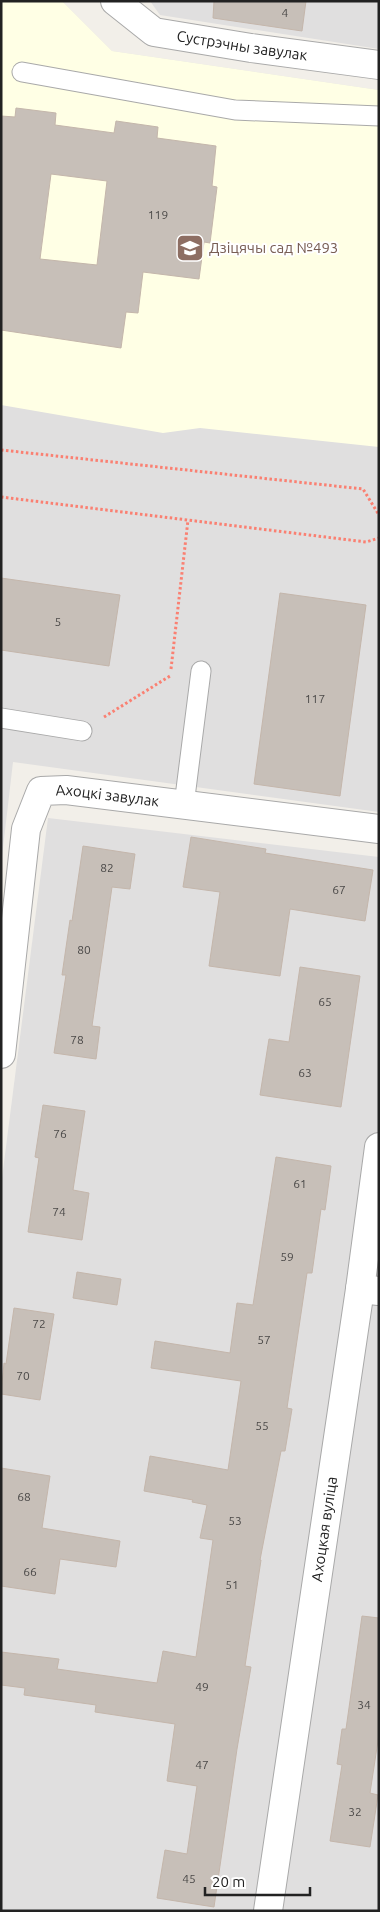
<svg xmlns="http://www.w3.org/2000/svg" width="380" height="1912" viewBox="0 0 380 1912" font-family="Ubuntu,sans-serif">
  <rect width="100%" height="100%" fill="#f2efe9"/>
  <g fill="#e0dfdf">
    <polygon points="1,1 62,1 112,51 379,90 379,812 13,762 1,865"/>
    <polygon points="150,1 379,1 379,49 160,15"/>
    <polygon points="48,818 379,857 379,1911 1,1911 1,1186"/>
  </g>
  <polygon fill="#ffffe5" points="1,1 62,1 112,51 379,90 379,447 200,428 163,433 1,405"/>
  <g fill="#c7bfb8" stroke="#c4b6ab" fill-rule="evenodd">
    <polygon points="214,1 306,1 302,31 213,18"/>
    <path d="M16 108 56 113 55 125 114 133 116 121 158 127 157 138 216 146 212 186 217 187 210 243 204 242 199 279 143 272 138 313 126 312 121 348 1 330V116L15 117ZM51 174 107 181 97 265 40 259Z"/>
    <polygon points="1,578 120,595 109,666 1,650"/>
    <polygon points="280,593 366,605 340,796 254,784"/>
    <polygon points="191,837 266,849 265,853 373,870 365,921 290,909 280,976 209,966 220,892 183,887"/>
    <polygon points="83,846 135,854 130,889 112,887 92,1026 100,1027 96,1059 54,1053 66,975 62,975 70,920 72,921"/>
    <polygon points="300,967 360,976 341,1107 260,1095 269,1039 289,1042"/>
    <polygon points="43,1105 85,1111 73,1190 89,1193 82,1240 28,1232 39,1158 35,1157"/>
    <polygon points="276,1157 331,1166 325,1210 321,1209 312,1273 307,1273 287,1408 292,1409 285,1451 281,1451 260,1560 261,1560 245,1666 251,1667 237,1749 214,1907 157,1898 165,1850 187,1854 197,1786 167,1781 175,1724 95,1712 96,1705 24,1695 25,1688 1,1685 1,1652 59,1659 57,1669 157,1683 163,1651 196,1657 213,1540 200,1538 207,1505 192,1502 193,1500 144,1491 150,1456 228,1470 241,1381 151,1368 155,1341 230,1353 237,1303 253,1305"/>
    <polygon points="77,1272 121,1279 117,1305 73,1298"/>
    <polygon points="14,1308 54,1314 40,1400 1,1394 4,1363 6,1364"/>
    <polygon points="1,1468 50,1476 42,1528 120,1541 116,1567 60,1559 55,1594 1,1586"/>
    <polygon points="362,1616 379,1618 379,1734 370,1793 378,1795 370,1847 330,1841 342,1765 337,1764 342,1729 346,1729"/>
  </g>
  <g fill="none" stroke-linecap="round" stroke-linejoin="round">
    <g stroke="#a9a9a9" stroke-width="21">
      <g id="service">
        <polyline points="22,72 235,110 379,116"/>
        <polyline points="1,718 82,731"/>
        <polyline points="184,805 201,671"/>
      </g>
    </g>
    <g stroke="#a9a9a9" stroke-width="30">
      <g id="minor">
        <path id="s1" d="M115 1 154 32 251 48 379 65"/>
        <path id="s2" d="M1 1054 26 829 41 791 66 790 379 829"/>
        <polyline points="360,1289 379,1291"/>
      </g>
    </g>
    <g stroke="#a9a9a9" stroke-width="30">
      <g id="tertiary">
        <path id="s3" d="M268 1911 360 1289 379 1147"/>
      </g>
    </g>
    <g stroke="#fa8072" stroke-width="3" stroke-dasharray="2.5 2.5" stroke-linecap="butt">
      <polyline points="1,450 363,489 379,515"/>
      <polyline points="1,497 366,542 379,538"/>
      <polyline points="171,669 188,520"/>
      <polyline points="104,717 170,676"/>
    </g>
    <use href="#service" stroke="#fff" stroke-width="19"/>
    <use href="#minor" stroke="#fff" stroke-width="28"/>
    <use href="#tertiary" stroke="#fff" stroke-width="28"/>
  </g>
  <defs>
    <g id="school-square" transform="scale(1.4375)"><rect x="-9" y="-9" width="18" height="18" rx="4" fill="#8d6e63" stroke="#fff"/><path d="M0-5L7-2L0 1L-7-2ZM-4 1L0 2.5L4 1V4Q0 6-4 4Z" fill="#fff"/></g>
  </defs>
  <g fill-rule="evenodd">
    <use href="#school-square" x="190" y="248"/>
  </g>
  <g text-anchor="middle" stroke-width="4" stroke-linejoin="round" paint-order="stroke">
    <g font-size="12" fill="#4b4948">
      <text x="285" y="17">4</text>
      <text x="158" y="219">119</text>
      <text x="58" y="626">5</text>
      <text x="315" y="703">117</text>
      <text x="107" y="872">82</text>
      <text x="339" y="894">67</text>
      <text x="84" y="954">80</text>
      <text x="325" y="1006">65</text>
      <text x="77" y="1044">78</text>
      <text x="305" y="1077">63</text>
      <text x="60" y="1138">76</text>
      <text x="300" y="1188">61</text>
      <text x="59" y="1216">74</text>
      <text x="287" y="1261">59</text>
      <text x="39" y="1328">72</text>
      <text x="264" y="1344">57</text>
      <text x="23" y="1380">70</text>
      <text x="262" y="1430">55</text>
      <text x="24" y="1501">68</text>
      <text x="235" y="1525">53</text>
      <text x="30" y="1576">66</text>
      <text x="232" y="1589">51</text>
      <text x="202" y="1691">49</text>
      <text x="364" y="1709">34</text>
      <text x="202" y="1769">47</text>
      <text x="355" y="1816">32</text>
      <text x="189" y="1883">45</text>
    </g>
    <g font-size="15" fill="#222" stroke="#fff">
      <text dy="5" stroke="none"><textPath href="#s1" startOffset="139">Сустрэчны завулак</textPath></text>
      <text dy="5" stroke="none"><textPath href="#s2" startOffset="334">Ахоцкі завулак</textPath></text>
      <text dy="5" stroke="none"><textPath href="#s3" startOffset="386">Ахоцкая вуліца</textPath></text>
    </g>
    <g font-size="15" fill="#785e54" stroke="#fff" text-anchor="start">
      <text x="209" y="253">Дзіцячы сад №493</text>
    </g>
  </g>
  <rect width="380" height="1912" fill="none" stroke="#222222" stroke-width="5"/>
  <path d="M205 1887v8h105v-8" fill="none" stroke="#222222" stroke-width="2.5"/>
  <text x="212" y="1887" font-size="15" fill="#222222" stroke="#ffffff" stroke-width="4" paint-order="stroke">20 m</text>
</svg>
